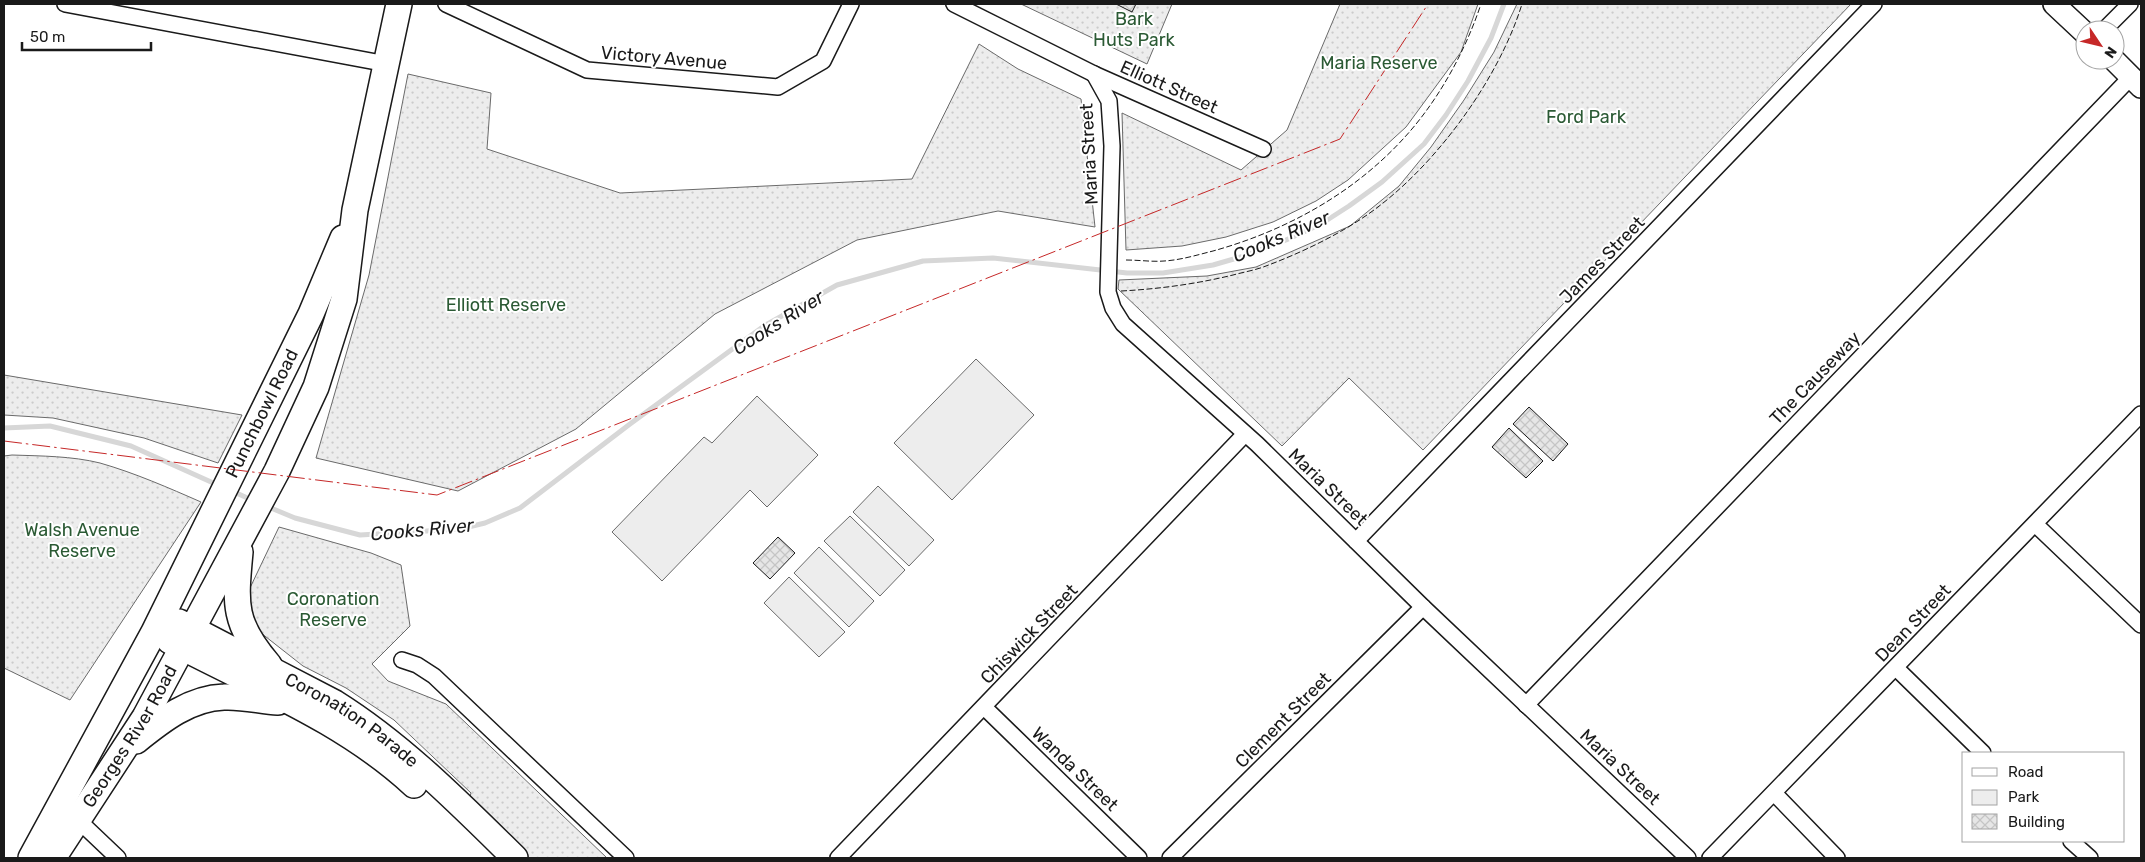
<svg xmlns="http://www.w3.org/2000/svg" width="2145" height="862" viewBox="0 0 2145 862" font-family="Rubik,sans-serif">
  <defs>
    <pattern id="green-dots" width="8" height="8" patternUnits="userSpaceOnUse" patternTransform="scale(1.25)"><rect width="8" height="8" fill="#ededed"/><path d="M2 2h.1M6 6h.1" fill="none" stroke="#cbcbcb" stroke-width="1.8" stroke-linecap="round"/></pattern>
    <pattern id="building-cross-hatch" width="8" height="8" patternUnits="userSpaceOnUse" patternTransform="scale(1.25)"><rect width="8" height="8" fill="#e6e6e6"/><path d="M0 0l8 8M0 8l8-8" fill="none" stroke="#c5c5c5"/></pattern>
  </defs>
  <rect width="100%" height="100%" fill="#fff"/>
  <g fill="url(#green-dots)" stroke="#6a6a6a">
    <polygon points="1021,4 1172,4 1147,64"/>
    <polygon points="1340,4 1478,4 1461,52 1406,127 1348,180 1316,201 1273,222 1226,237 1182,246 1126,250 1122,113 1241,170 1287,130"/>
    <polygon points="1517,4 1851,4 1423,450 1349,378 1282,446 1118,289 1119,280 1207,276 1256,267 1350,226 1399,186 1431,147 1464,100 1494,52"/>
    <polygon points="979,44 1018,69 1081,99 1095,227 998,211 857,240 715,314 576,429 458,491 316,458 369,275 408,74 491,93 487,149 620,193 912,179"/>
    <polygon points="4,375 242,415 218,463 144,438 53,418 4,415"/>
    <path d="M12 455C41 456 72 456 100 463 135 473 169 488 201 502L70 700 4 668V456Z"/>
    <polygon points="279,527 371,553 401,565 410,626 372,664 388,681 446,704 607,858 527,858 469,800 471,793 394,720 346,688 303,666 261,633 252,619 249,590"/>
  </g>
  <g fill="#ededed" stroke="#6a6a6a">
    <polygon points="976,359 1034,415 952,500 894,443"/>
    <polygon points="757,396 818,455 767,507 750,490 662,581 612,532 704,437 712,443"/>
    <polygon points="878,486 934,540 909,566 853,512"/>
    <polygon points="850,516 905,570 880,596 824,541"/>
    <polygon points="819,547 874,601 849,627 794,573"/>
    <polygon points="789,577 845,632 819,657 764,603"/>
  </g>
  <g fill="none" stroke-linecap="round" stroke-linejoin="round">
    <g stroke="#d7d7d7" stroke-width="5">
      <polyline points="4,428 50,426 131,446 220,486"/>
      <polyline points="232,491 254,501"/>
      <polyline points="266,506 295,518 360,535 460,529 485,523 520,508 630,424 764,326 837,285 923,261 993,258 1127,273 1163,273 1213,265 1244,256 1286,240 1321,224 1349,206 1382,182 1424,144 1446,115 1468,81 1491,38 1504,4"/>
    </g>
  </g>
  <g fill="url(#building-cross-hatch)" stroke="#1a1a1a">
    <polygon points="1116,4 1136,4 1132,12"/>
    <polygon points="1529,407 1568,444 1553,461 1513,424"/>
    <polygon points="1509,428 1543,461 1526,478 1492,447"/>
    <polygon points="778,537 795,553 770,579 753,563"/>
  </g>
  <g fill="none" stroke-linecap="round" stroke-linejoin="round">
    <g stroke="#1a1a1a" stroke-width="18">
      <g id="minor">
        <polyline points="65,4 387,64"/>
        <polyline points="446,4 587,70 778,87 823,61 851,4"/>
        <polyline points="954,4 1094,74 1263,149"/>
        <polyline points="2104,30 2130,4"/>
        <polyline points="1094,74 1109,101 1112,146 1108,292 1113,308 1123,324 1257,444 1423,607 1688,858"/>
        <polyline points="2035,524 2141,625"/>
        <path d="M1356 541C1528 361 1702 183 1874 4"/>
        <polyline points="402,660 417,665 434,676 626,858"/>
        <polyline points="1896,668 1983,753"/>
        <polyline points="1526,705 2131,77"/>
        <polyline points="984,707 1139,858"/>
        <polyline points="1774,793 1837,858"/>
        <polyline points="78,820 118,858"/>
        <polyline points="2071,841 2090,858"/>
        <polyline points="838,858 1245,434"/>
        <polyline points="1170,858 1423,607"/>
        <polyline points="1710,858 2141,414"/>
      </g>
    </g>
    <g stroke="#1a1a1a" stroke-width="24">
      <g id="secondary">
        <polyline points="2054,4 2085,33"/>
        <polyline points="2114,60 2141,87"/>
      </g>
    </g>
    <g stroke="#1a1a1a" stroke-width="28">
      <g id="primary">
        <path d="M240 552C235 605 233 623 269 665"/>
        <path id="s1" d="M179 622 335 703C402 745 459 803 515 858"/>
        <path d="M170 641C253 685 344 720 414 785"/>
        <path d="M136 741C162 720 190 698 224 697 242 696 261 701 278 702"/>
        <path id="s2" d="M31 858 154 632 311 314 343 238"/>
        <path id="s3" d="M53 858 145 717 277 471 316 387 344 299 355 210 399 4"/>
      </g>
    </g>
    <use href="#minor" stroke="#fff" stroke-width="15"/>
    <use href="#secondary" stroke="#fff" stroke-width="21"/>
    <use href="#primary" stroke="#fff" stroke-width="25"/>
    <g stroke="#1a1a1a" stroke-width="1" stroke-dasharray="6 2.5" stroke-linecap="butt">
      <path d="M1126 260C1139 260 1152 262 1164 261 1181 260 1197 255 1213 251 1285 231 1353 194 1404 138 1438 101 1465 52 1481 4"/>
      <path d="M1121 291C1159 289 1196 284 1233 275 1244 272 1256 270 1266 266 1298 254 1332 238 1361 219 1430 174 1498 82 1522 4"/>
    </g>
    <polyline stroke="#c62828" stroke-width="1" stroke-dasharray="18 4 2.5 4" stroke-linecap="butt" points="4,441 437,495 1340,139 1428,4"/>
  </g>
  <g text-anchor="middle" stroke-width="4" stroke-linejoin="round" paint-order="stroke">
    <g font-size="18" fill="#2b5a34" stroke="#fff">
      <text x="1134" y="25">Bark<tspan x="1134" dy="21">Huts Park</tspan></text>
      <text x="1379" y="69">Maria Reserve</text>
      <text x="1586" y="123">Ford Park</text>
      <text x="506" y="311">Elliott Reserve</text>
      <text x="82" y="536">Walsh Avenue<tspan x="82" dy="21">Reserve</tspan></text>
      <text x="333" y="605">Coronation<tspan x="333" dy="21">Reserve</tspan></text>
    </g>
    <g font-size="18" fill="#1a1a1a" stroke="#fff">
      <text transform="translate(664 58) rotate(5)" y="6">Victory Avenue</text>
      <text transform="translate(1169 87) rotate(24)" y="6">Elliott Street</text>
      <text transform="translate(1089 154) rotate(-93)" y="6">Maria Street</text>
      <text transform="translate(1602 260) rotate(-46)" y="6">James Street</text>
      <text transform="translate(1815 378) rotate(-46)" y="6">The Causeway</text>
      <text dy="6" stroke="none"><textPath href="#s2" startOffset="501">Punchbowl Road</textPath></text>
      <text transform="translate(1328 487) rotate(44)" y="6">Maria Street</text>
      <text transform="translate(1913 623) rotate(-46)" y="6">Dean Street</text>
      <text transform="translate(1029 634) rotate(-46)" y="6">Chiswick Street</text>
      <text transform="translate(1283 720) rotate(-45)" y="6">Clement Street</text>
      <text dy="6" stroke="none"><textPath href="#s1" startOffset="199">Coronation Parade</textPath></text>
      <text dy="6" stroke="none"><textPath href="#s3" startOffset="144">Georges River Road</textPath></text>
      <text transform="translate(1620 767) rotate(43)" y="6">Maria Street</text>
      <text transform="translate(1075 769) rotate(44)" y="6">Wanda Street</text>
    </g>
    <g font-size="19" font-style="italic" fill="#1a1a1a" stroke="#fff">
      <text transform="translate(1281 236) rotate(-23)" y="7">Cooks River</text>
      <text transform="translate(778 322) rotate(-32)" y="7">Cooks River</text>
      <text transform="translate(422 529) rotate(-5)" y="7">Cooks River</text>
    </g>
  </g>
  <rect width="2145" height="862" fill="none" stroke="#1a1a1a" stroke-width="10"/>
  <rect x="1962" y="752" width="162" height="90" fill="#ffffff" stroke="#a3a3a3"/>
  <rect x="1972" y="768" width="25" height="8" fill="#ffffff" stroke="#a3a3a3"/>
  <text x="2008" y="777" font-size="15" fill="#1a1a1a">Road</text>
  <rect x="1972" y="790" width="25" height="15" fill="#ededed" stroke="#a3a3a3"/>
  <text x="2008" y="802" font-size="15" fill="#1a1a1a">Park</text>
  <rect x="1972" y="814" width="25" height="15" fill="url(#building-cross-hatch)" stroke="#a3a3a3"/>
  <text x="2008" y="827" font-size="15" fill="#1a1a1a">Building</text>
  <g transform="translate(2100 45) rotate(125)"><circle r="24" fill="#ffffff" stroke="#a3a3a3"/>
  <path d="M0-4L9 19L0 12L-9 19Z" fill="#c62828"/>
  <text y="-8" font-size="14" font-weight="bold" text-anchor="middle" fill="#1a1a1a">N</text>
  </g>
  <path d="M22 42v8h129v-8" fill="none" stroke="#1a1a1a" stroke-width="2.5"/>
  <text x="30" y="42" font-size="15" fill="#1a1a1a" stroke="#ffffff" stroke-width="4" paint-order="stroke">50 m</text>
</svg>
